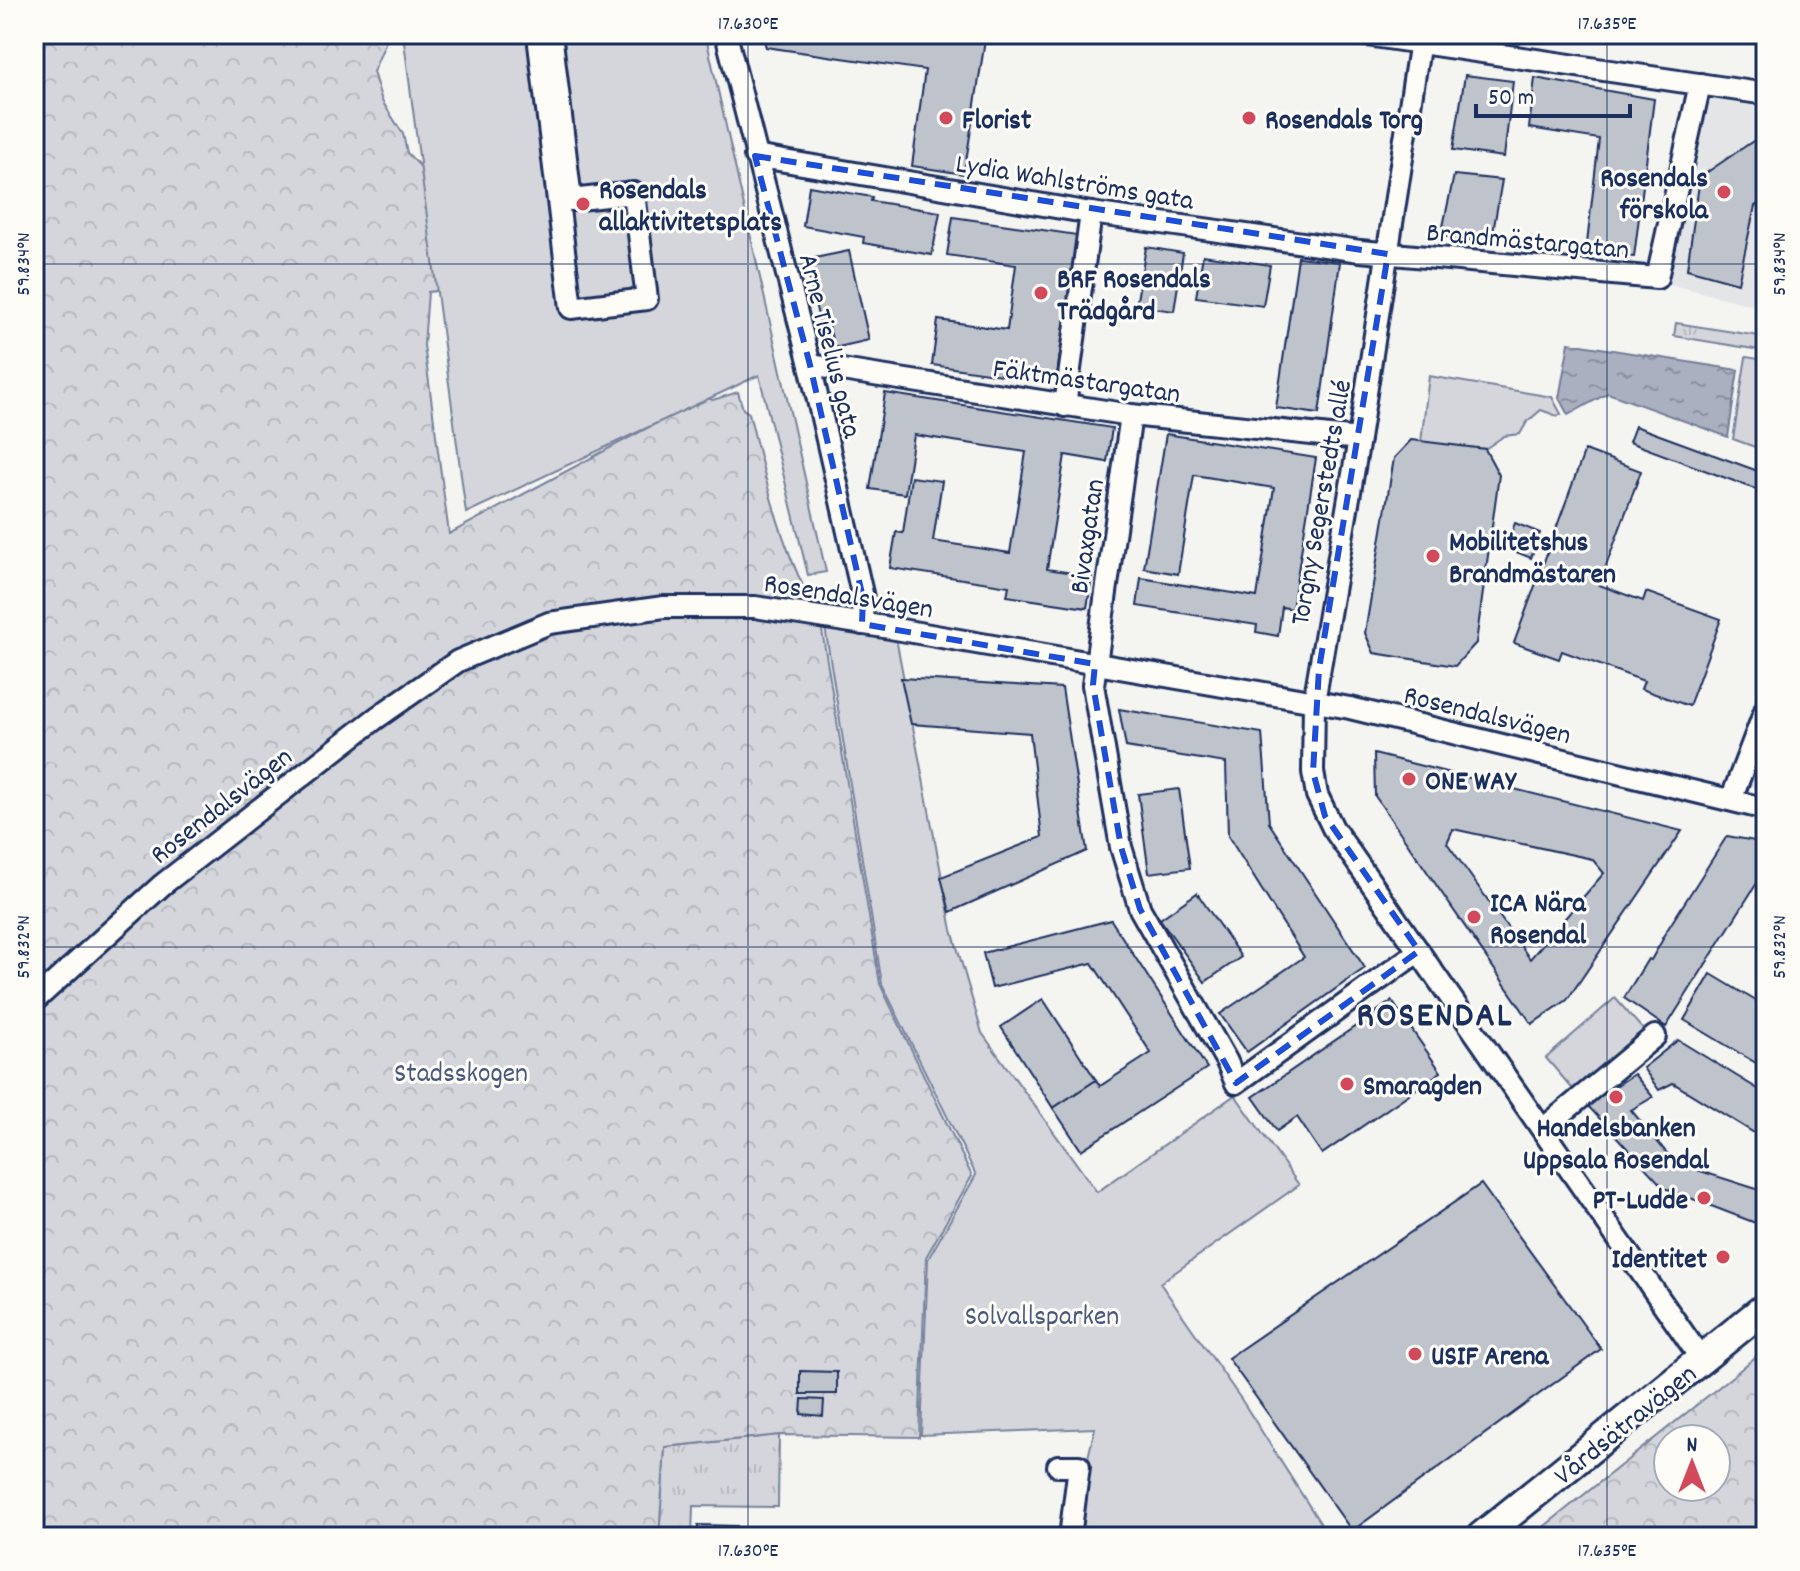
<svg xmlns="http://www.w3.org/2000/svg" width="1800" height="1571" viewBox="0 0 1800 1571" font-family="Dekko,sans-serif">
  <defs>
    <pattern id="grass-tufts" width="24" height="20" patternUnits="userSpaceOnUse" patternTransform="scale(2)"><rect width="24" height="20" fill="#d4d6db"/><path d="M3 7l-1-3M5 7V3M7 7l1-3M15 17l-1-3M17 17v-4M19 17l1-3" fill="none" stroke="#b5b8be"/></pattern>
    <pattern id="forest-crowns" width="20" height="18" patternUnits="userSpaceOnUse" patternTransform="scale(2)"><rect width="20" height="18" fill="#d4d6db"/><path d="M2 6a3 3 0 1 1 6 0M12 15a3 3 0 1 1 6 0" fill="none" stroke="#b5b8be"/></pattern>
    <pattern id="water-ripples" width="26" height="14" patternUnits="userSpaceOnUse" patternTransform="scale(2)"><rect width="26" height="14" fill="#aab0bf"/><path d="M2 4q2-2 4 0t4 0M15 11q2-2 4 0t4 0" fill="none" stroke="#8a909e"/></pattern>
  </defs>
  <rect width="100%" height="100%" fill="#f4f4f1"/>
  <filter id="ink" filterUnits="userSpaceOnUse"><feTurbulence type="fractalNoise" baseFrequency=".0125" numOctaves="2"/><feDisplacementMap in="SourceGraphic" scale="16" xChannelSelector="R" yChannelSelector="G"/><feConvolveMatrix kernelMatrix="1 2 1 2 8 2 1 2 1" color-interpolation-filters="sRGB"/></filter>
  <g filter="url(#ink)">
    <g fill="#e4e5e6">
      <polygon points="1704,92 1766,102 1766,309 1662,282"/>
      <polygon points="1766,706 1766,790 1740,783"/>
    </g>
    <g fill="url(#grass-tufts)" stroke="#78829c" stroke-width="2">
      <polygon points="1676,323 1766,337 1766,351 1674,336"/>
      <polygon points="779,1435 778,1507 693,1506 692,1537 659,1537 665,1447"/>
    </g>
    <g fill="url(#forest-crowns)" stroke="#78829c" stroke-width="2" fill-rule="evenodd">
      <path d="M34 34H389L373 72 382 101 403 134 407 153 428 174 456 289 428 292 424 345 449 534 705 397 713 400 738 392 743 409 749 413C766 482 783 556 820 618L880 984 972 1176 926 1257 919 1437 779 1435 665 1447 659 1537H34Z"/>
      <path d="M1766 1348V1537H1531L1734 1375ZM1668 1439H1716V1487H1668Z"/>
    </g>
    <g fill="#d4d6db" stroke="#78829c" stroke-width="2">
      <polygon points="403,34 701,34 703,38 706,37 826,572 808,575 759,375 466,513"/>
      <polygon points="1746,357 1766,360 1766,451 1733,439"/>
      <polygon points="1429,376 1552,397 1561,414 1557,416 1541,410 1527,422 1520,434 1504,436 1485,449 1421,442"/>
      <polygon points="824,621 895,633 952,930 982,1033 1097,1192 1235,1095 1299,1185 1160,1283 1241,1399 1329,1537 1076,1537 1082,1483 1095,1428 921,1435 928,1259 976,1175 882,984"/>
      <polygon points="1615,998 1647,1034 1577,1094 1546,1058"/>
    </g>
    <polygon fill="url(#water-ripples)" stroke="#717c98" stroke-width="2" points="1569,343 1738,370 1728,437 1608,393 1568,415 1559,398"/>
    <g fill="#bfc3cc" stroke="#1b2f5e" stroke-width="2" fill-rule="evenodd">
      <polygon points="762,34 986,34 964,174 912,166 925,70 766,47"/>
      <polygon points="1465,75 1513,81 1504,157 1453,150"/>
      <polygon points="1535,78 1654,99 1634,257 1586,252 1599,139 1529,128"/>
      <polygon points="1759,137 1766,139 1766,198 1755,206 1738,283 1687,269 1700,177"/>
      <polygon points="1454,175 1502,180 1491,244 1441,236"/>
      <polygon points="809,186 872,197 871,201 940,212 932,255 863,243 864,237 803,226"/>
      <polygon points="953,217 1077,235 1056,383 932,365 938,320 1007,330 1016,265 947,255"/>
      <polygon points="1146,247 1183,253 1174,311 1136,306"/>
      <polygon points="849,251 869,340 834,348 827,318 819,320 805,260"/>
      <polygon points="1203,255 1270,265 1263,306 1196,297"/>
      <polygon points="1298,257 1340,262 1319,414 1276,408"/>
      <polygon points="885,393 1112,428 1107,462 1065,455 1047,569 1092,576 1087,608 1007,596 1009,586 890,568 896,532 903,533 911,477 942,481 933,541 1010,553 1026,452 914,435 905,494 870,489"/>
      <polygon points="1635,426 1766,474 1766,493 1629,442"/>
      <polygon points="1166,434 1316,458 1292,609 1282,607 1278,636 1256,632 1257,625 1137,606 1141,578 1257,597 1274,488 1194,475 1178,574 1144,568"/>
      <polygon points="1411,440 1485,449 1499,475 1476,643 1455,666 1374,653 1365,633 1394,458"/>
      <polygon points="1585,450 1641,471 1599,585 1643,601 1646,592 1721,619 1689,706 1641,689 1644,681 1562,651 1559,659 1514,643"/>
      <polygon points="1515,523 1540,533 1531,558 1506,548"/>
      <polygon points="901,678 1062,688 1087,851 950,912 941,877 1042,837 1030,733 911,724"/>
      <polygon points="1119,709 1262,733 1269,823 1365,968 1247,1052 1220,1014 1304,957 1228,836 1226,763 1126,747"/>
      <path d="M1374 754 1682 831 1567 1000 1532 1024 1375 796ZM1453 829 1592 859 1604 873 1530 959 1447 843Z"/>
      <polygon points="1179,789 1190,868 1149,873 1138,794"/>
      <polygon points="1727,836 1766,843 1766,884 1757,883 1666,1027 1624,998 1648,959 1651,960 1663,939 1662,938"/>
      <polygon points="1197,893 1241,957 1205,982 1160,919"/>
      <polygon points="1111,920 1207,1068 1081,1150 1053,1108 1096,1080 1100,1086 1151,1053 1092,963 992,988 983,953"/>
      <polygon points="1711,974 1766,1007 1766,1069 1684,1020"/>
      <polygon points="1043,999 1096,1080 1053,1108 1001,1027"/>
      <polygon points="1392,1001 1441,1072 1322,1154 1297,1117 1277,1131 1253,1097"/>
      <polygon points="1678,1040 1766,1094 1764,1139 1673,1083 1659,1090 1643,1068"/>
      <polygon points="1634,1074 1653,1097 1631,1110 1675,1163 1766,1192 1766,1227 1664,1188 1587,1105"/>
      <polygon points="1481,1184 1601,1349 1352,1531 1228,1358"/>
      <polygon points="800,1371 837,1372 837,1394 800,1394"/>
      <polygon points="802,1399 824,1400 823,1416 801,1414"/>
      <polygon points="698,1525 737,1526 737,1537 698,1537"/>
    </g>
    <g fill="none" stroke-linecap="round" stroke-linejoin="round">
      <g stroke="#1b2f5e" stroke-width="26">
        <g id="street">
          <polyline points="726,34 810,365 863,598 862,624"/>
          <polyline points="1360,34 1766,94"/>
          <polyline points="1421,34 1359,439 1314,702 1313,772 1317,795 1333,828 1702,1360"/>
          <polygon points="552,41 571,200 634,193 647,299 571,308 539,44"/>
          <polyline points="755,156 1091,213 1360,251 1657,278 1700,84"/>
          <polyline points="810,365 1131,415 1359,439"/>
          <polyline points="1065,406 1091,213"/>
          <polyline points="1131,415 1093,685 1121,847 1140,909 1227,1062 1236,1083 1419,951"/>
          <polyline points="1731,800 1766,708"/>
          <polyline points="34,1001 162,885 375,719 458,661 549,623 664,607 755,607 884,627 1350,708 1766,809"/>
          <polyline points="1543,1129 1655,1036"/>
          <polyline points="1058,1466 1079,1466 1070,1537"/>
        </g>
      </g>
      <g stroke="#1b2f5e" stroke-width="34">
        <polyline id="secondary" points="1481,1537 1766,1307"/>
      </g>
      <use href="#street" stroke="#fdfcf7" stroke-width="20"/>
      <use href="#secondary" stroke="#fdfcf7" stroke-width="28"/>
    </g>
  </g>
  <path fill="none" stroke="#1d4ed8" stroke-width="6" stroke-dasharray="16 10" stroke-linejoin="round" d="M755 156 1388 254 1319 669 1313 772 1325 816 1419 951 1236 1083 1140 909 1121 847 1093 685 1095 664 862 624 863 598 810 365Z"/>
  <path fill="none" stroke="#1b2f5e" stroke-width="2" stroke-opacity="0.45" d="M748 34V1537M1607 34V1537M34 264H1766M34 947H1766"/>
  <g fill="#d1495b" stroke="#fdfcf7" stroke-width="3">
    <circle cx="946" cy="118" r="8"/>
    <circle cx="1249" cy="118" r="8"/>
    <circle cx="1724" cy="192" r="8"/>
    <circle cx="583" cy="204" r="8"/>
    <circle cx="1041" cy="293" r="8"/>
    <circle cx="1433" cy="556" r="8"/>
    <circle cx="1409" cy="779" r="8"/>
    <circle cx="1474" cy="917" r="8"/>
    <circle cx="1347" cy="1084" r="8"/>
    <circle cx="1616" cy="1097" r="8"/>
    <circle cx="1704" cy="1198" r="8"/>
    <circle cx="1723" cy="1257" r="8"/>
    <circle cx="1415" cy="1354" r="8"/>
  </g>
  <g text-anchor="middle" stroke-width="6" stroke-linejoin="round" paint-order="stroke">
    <g font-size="28" font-weight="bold" fill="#1b2f5e" stroke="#fdfcf7" text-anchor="start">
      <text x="962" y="128">Florist</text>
      <text x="1265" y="128">Rosendals Torg</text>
      <text x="1708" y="186" text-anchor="end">Rosendals<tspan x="1708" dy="32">förskola</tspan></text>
      <text x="599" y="198">Rosendals<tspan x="599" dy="32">allaktivitetsplats</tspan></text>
      <text x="1057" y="287">BRF Rosendals<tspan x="1057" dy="32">Trädgård</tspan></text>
      <text x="1449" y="550">Mobilitetshus<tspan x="1449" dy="32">Brandmästaren</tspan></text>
      <text x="1425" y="789">ONE WAY</text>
      <text x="1490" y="911">ICA Nära<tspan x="1490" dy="32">Rosendal</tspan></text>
      <text x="1363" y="1094">Smaragden</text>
      <text x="1616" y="1136" text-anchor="middle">Handelsbanken<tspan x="1616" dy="32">Uppsala Rosendal</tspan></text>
      <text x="1688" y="1208" text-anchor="end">PT-Ludde</text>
      <text x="1707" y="1267" text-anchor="end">Identitet</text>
      <text x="1431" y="1364">USIF Arena</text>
    </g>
    <g font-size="28" fill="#1b2f5e" stroke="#fdfcf7">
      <text transform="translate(1075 180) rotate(9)" y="10">Lydia Wahlströms gata</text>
      <text transform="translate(1528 239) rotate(5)" y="10">Brandmästargatan</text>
      <text transform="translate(832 345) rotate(76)" y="10">Arne Tiselius gata</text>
      <text transform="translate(1087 379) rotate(8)" y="10">Fäktmästargatan</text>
      <text transform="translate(1319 502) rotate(-80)" y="10">Torgny Segerstedts allé</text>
      <text transform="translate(1085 536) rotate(-82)" y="10">Bivaxgatan</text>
      <text transform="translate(849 594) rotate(9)" y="10">Rosendalsvägen</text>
      <text transform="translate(1488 713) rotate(14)" y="10">Rosendalsvägen</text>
      <text transform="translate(220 804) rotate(-38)" y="10">Rosendalsvägen</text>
      <text transform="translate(1624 1423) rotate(-39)" y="10">Vårdsätravägen</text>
    </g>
    <g font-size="28" fill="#49597d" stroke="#fdfcf7">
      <text x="461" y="1081">Stadsskogen</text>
      <text x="1042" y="1324">Solvallsparken</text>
    </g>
    <g font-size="36" font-weight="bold" letter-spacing="2" fill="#1b2f5e" stroke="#fdfcf7">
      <text x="1435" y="1025">ROSENDAL</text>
    </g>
  </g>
  <rect width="1800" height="1571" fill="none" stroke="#fdfcf7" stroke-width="88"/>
  <g transform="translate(1692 1463)"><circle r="38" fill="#fdfcf7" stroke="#a3aaba" stroke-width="2"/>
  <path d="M0-6L14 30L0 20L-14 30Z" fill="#d1495b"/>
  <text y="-12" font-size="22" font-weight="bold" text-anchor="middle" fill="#1b2f5e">N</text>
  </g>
  <path d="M1476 104v12h154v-12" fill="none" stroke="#1b2f5e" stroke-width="4"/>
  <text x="1488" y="104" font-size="24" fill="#1b2f5e" stroke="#fdfcf7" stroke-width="6" paint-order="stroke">50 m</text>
  <rect x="44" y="44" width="1712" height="1483" fill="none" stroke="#1b2f5e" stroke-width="3"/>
  <g font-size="20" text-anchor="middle" fill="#1b2f5e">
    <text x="748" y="29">17.630°E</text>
    <text x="1607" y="29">17.635°E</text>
    <text transform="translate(22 264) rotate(-90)" y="7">59.834°N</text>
    <text transform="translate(1778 264) rotate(-90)" y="7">59.834°N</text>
    <text transform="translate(22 947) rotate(-90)" y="7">59.832°N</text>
    <text transform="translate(1778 947) rotate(-90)" y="7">59.832°N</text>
    <text x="748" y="1556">17.630°E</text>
    <text x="1607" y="1556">17.635°E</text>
  </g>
</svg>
